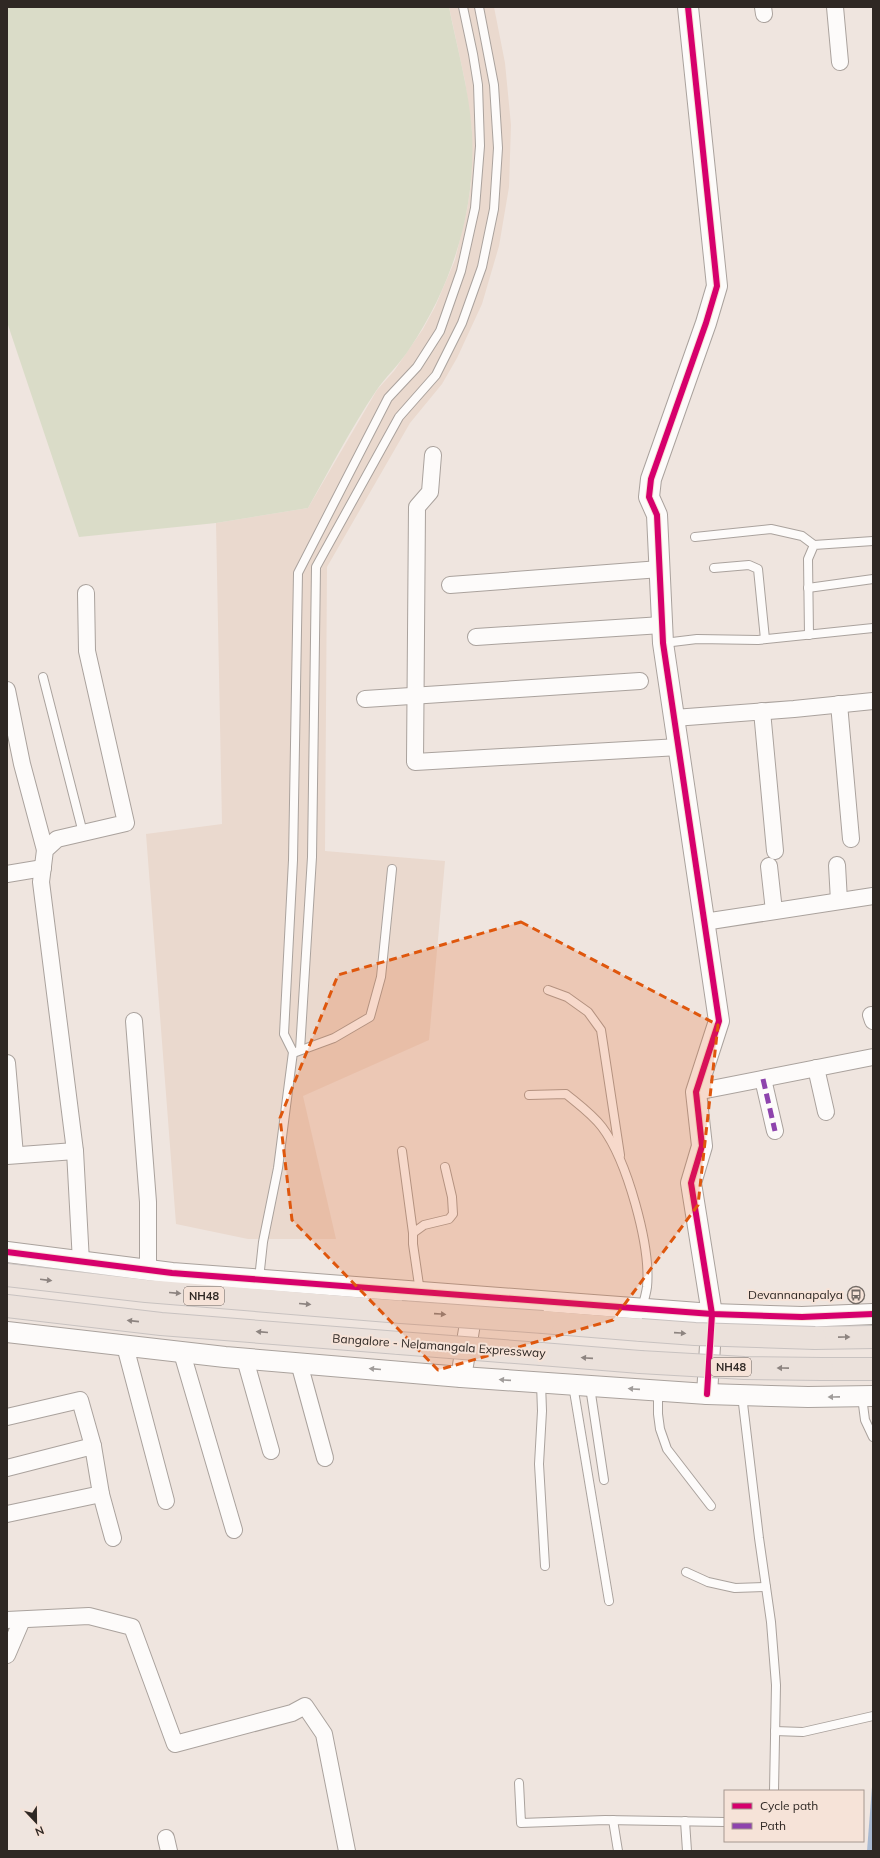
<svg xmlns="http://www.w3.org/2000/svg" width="880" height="1858" viewBox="0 0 880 1858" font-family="Mulish,sans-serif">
  <rect width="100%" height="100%" fill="#efe5df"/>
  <polygon fill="#ead9ce" points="449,7 494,7 505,63 511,125 509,187 499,246 482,304 457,358 442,384 410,423 327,567 325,851 445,861 429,1040 303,1096 336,1239 248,1239 176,1224 146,834 222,824 216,523 308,508 377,390 394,371 423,329 435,307 455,260 467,210 471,184 472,132 465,81"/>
  <path fill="#dadcc8" d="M7 7H449C457 48 469 89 472 132 476 209 453 284 410 348 400 364 386 376 376 391 351 428 330 469 308 508L216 523 79 537 7 322Z"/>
  <polygon fill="#a9bad2" points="873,1774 873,1851 867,1851"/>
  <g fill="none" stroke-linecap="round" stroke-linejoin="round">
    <g stroke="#aaa29d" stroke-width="10">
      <g id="service">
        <polyline points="695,537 771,529 802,536 814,545"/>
        <polyline points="714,568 749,565 758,569 765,639"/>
        <polyline points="808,588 873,579"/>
        <polyline points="809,635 808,559 814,545 873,541"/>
        <polyline points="664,643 697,639 758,640 873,628"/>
        <polyline points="43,677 83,833"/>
        <polyline points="548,990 567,997 588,1012 601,1030 620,1155"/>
        <polyline points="300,1050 312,857 316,567 399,417 436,375 462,323 482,267 494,209 498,148 494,85 479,7"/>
        <polyline points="296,1052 334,1038 370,1017 381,977 392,869"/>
        <path d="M529 1095 566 1094C578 1104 592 1114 602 1127 627 1160 651 1246 647 1287 646 1294 644 1301 642 1308"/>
        <polyline points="402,1151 413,1233"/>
        <polyline points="259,1279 263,1242 278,1168 293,1052 284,1034 293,860 298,573 388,398 417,367 440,331 461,271 475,208 480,146 478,85 473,54 463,7"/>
        <polyline points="420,1292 413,1244 413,1233 424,1225 449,1219 453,1214 452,1197 445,1167"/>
        <polyline points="541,1383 542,1411 539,1464 545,1566"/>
        <polyline points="573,1385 609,1601"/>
        <polyline points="590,1387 604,1480"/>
        <polyline points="658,1391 658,1414 660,1429 667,1449 711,1506"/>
        <polyline points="742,1395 759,1538 771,1622 776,1685 774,1791"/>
        <polyline points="862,1397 865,1420 873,1437"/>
        <polyline points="686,1572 708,1582 735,1588 766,1587"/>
        <polyline points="775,1731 803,1732 873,1716"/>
        <polyline points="519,1783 521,1823 605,1820 725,1822"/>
        <polyline points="613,1820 618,1851"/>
        <polyline points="685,1821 687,1851"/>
      </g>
    </g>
    <g stroke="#aaa29d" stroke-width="18">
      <g id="minor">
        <polyline points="763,7 764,14"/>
        <polyline points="835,7 840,62"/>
        <polyline points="433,455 430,492 417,507 415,762 679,747"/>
        <polyline points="450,585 660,569"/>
        <polyline points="476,637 662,625"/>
        <polyline points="7,690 22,764 45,850"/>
        <polyline points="365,699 640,681"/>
        <polyline points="839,704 851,839"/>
        <polyline points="762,711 775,851"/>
        <polyline points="674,718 794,709 873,701"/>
        <polyline points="837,865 839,901"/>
        <polyline points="769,866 774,911"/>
        <polyline points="7,874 43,868"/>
        <polyline points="704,922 873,896"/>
        <polyline points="871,1015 873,1021"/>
        <polyline points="134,1021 148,1202 148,1270"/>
        <polyline points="7,1063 15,1155"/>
        <polyline points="816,1068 826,1112"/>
        <polyline points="763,1079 775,1131"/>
        <polyline points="696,1092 873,1057"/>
        <polyline points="7,1156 75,1151"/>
        <polyline points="81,1262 75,1151 41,882 45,850 57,839 126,823 87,651 86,593"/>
        <polyline points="125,1346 166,1501"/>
        <polyline points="182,1353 234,1530"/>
        <polyline points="245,1359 271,1451"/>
        <polyline points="299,1363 325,1458"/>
        <polyline points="7,1417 80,1400 93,1446"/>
        <polyline points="7,1468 93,1446 101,1494 7,1514"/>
        <polyline points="101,1494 113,1538"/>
        <polyline points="7,1620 89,1616 132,1627 175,1744 292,1713 305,1706 324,1734 347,1851"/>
        <polyline points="7,1655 22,1620"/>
        <polyline points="166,1838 169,1851"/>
      </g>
    </g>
    <g stroke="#aaa29d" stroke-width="22">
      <g id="tertiary">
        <polyline points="688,7 717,286 706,323 651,479 649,497 657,515 663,643 719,1021 696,1092 702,1146 691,1183 712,1314 707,1394"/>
        <polyline points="7,1252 172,1273 712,1314 802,1317 873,1314"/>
        <polyline points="7,1332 225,1357 461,1377 707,1394 808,1397 873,1396"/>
        <polyline points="461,1377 474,1300"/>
      </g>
    </g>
    <g stroke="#c8c2c0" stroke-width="24">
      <g id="motorway">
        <polyline points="7,1275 146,1291 401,1312"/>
        <polyline points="7,1306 161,1324 399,1343"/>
        <polyline points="543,1322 641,1330"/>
        <polyline points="815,1338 873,1337"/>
        <polyline points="541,1354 640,1362"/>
        <polyline points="822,1369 873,1369"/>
      </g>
    </g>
    <use href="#service" stroke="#fdfbfa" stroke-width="8"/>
    <use href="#minor" stroke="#fdfbfa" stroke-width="16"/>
    <use href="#tertiary" stroke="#fdfbfa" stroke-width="20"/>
    <use href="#motorway" stroke="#ebe1db" stroke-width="22"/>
    <g stroke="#c8c2c0" stroke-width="24" stroke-linecap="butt">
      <g id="motorway-bridge">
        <polyline points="401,1312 543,1322"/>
        <polyline points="641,1330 695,1334 815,1338"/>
        <polyline points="399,1343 541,1354"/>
        <polyline points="640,1362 744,1368 822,1369"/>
      </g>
    </g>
    <use href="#motorway-bridge" stroke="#ebe1db" stroke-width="22"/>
    <polyline stroke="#8e44ad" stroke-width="5" stroke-dasharray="10 5" stroke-linecap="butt" points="763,1079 775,1131"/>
    <g stroke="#f6e3d8" stroke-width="8">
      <g id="cycleway">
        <polyline points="688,7 717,286 706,323 651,479 649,497 657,515 663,643 719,1021 696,1092 702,1146 691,1183 712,1314 707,1394"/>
        <polyline points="7,1252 172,1273 712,1314 802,1317 873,1314"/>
      </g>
    </g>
    <use href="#cycleway" stroke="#d6006c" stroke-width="6"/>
  </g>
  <defs><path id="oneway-solid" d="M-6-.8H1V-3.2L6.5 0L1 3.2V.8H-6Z"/></defs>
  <g fill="#8d8480">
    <use href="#oneway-solid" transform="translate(46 1280) rotate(7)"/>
    <use href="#oneway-solid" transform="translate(175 1293) rotate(5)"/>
    <use href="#oneway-solid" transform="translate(305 1304) rotate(5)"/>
    <use href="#oneway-solid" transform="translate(440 1314) rotate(4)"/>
    <use href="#oneway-solid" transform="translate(133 1321) rotate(-174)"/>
    <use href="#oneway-solid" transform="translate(262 1332) rotate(-175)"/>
    <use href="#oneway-solid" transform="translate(680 1333) rotate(4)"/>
    <use href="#oneway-solid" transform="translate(844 1337) rotate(-1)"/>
    <use href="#oneway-solid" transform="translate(587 1358) rotate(-176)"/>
    <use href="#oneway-solid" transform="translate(783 1368) rotate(-179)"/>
  </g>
  <g fill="#a09c9a">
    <use href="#oneway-solid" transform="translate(375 1369) rotate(-175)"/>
    <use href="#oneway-solid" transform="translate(505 1380) rotate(-176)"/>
    <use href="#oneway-solid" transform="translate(634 1389) rotate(-176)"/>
    <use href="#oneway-solid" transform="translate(834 1397) rotate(179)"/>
  </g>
  <path fill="#df570d" fill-opacity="0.2" stroke="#df570d" stroke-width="3" stroke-dasharray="8 5" stroke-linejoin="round" d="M521 922 718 1025 698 1205 613 1320 438 1370 292 1220 280 1118 338 975Z"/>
  <defs>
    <g id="bus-ring" transform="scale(0.9)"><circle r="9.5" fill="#f6e3d8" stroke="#726a65" stroke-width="1.5"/><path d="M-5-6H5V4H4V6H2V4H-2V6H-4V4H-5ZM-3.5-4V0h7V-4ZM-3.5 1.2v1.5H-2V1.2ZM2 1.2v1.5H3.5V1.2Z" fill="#726a65"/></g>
  </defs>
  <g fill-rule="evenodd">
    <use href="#bus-ring" x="856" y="1295"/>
  </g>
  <g text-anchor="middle" stroke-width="4" stroke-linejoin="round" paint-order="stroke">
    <g fill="#f6e3d8" stroke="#6b605a" stroke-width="1">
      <rect x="184" y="1287" width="40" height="18" rx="3"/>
      <rect x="711" y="1358" width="40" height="18" rx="3"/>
    </g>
    <g font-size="11" font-weight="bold" fill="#2f2824">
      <text x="204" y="1300">NH48</text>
      <text x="731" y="1371">NH48</text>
    </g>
    <g font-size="12" fill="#2f2824" stroke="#f6e3d8" text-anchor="end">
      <text x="843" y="1299">Devannanapalya</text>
    </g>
    <g font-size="12" fill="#2f2824" stroke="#f6e3d8">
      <text transform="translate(439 1346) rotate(4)" y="4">Bangalore - Nelamangala Expressway</text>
    </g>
  </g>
  <rect width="880" height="1858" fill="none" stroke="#2f2824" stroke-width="16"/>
  <rect x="724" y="1790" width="140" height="52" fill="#f6e3d8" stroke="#a69890"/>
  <rect x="732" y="1803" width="20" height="6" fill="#d6006c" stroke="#a69890"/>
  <text x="760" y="1810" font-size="12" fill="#2f2824">Cycle path</text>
  <rect x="732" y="1823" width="20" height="6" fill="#8e44ad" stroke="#a69890"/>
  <text x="760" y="1830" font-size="12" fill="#2f2824">Path</text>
  <g transform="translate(36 1822) rotate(158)" stroke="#f6e3d8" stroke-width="3" paint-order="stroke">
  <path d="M0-3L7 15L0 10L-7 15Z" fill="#2f2824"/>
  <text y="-6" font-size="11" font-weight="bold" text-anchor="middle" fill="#2f2824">N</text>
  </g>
</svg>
